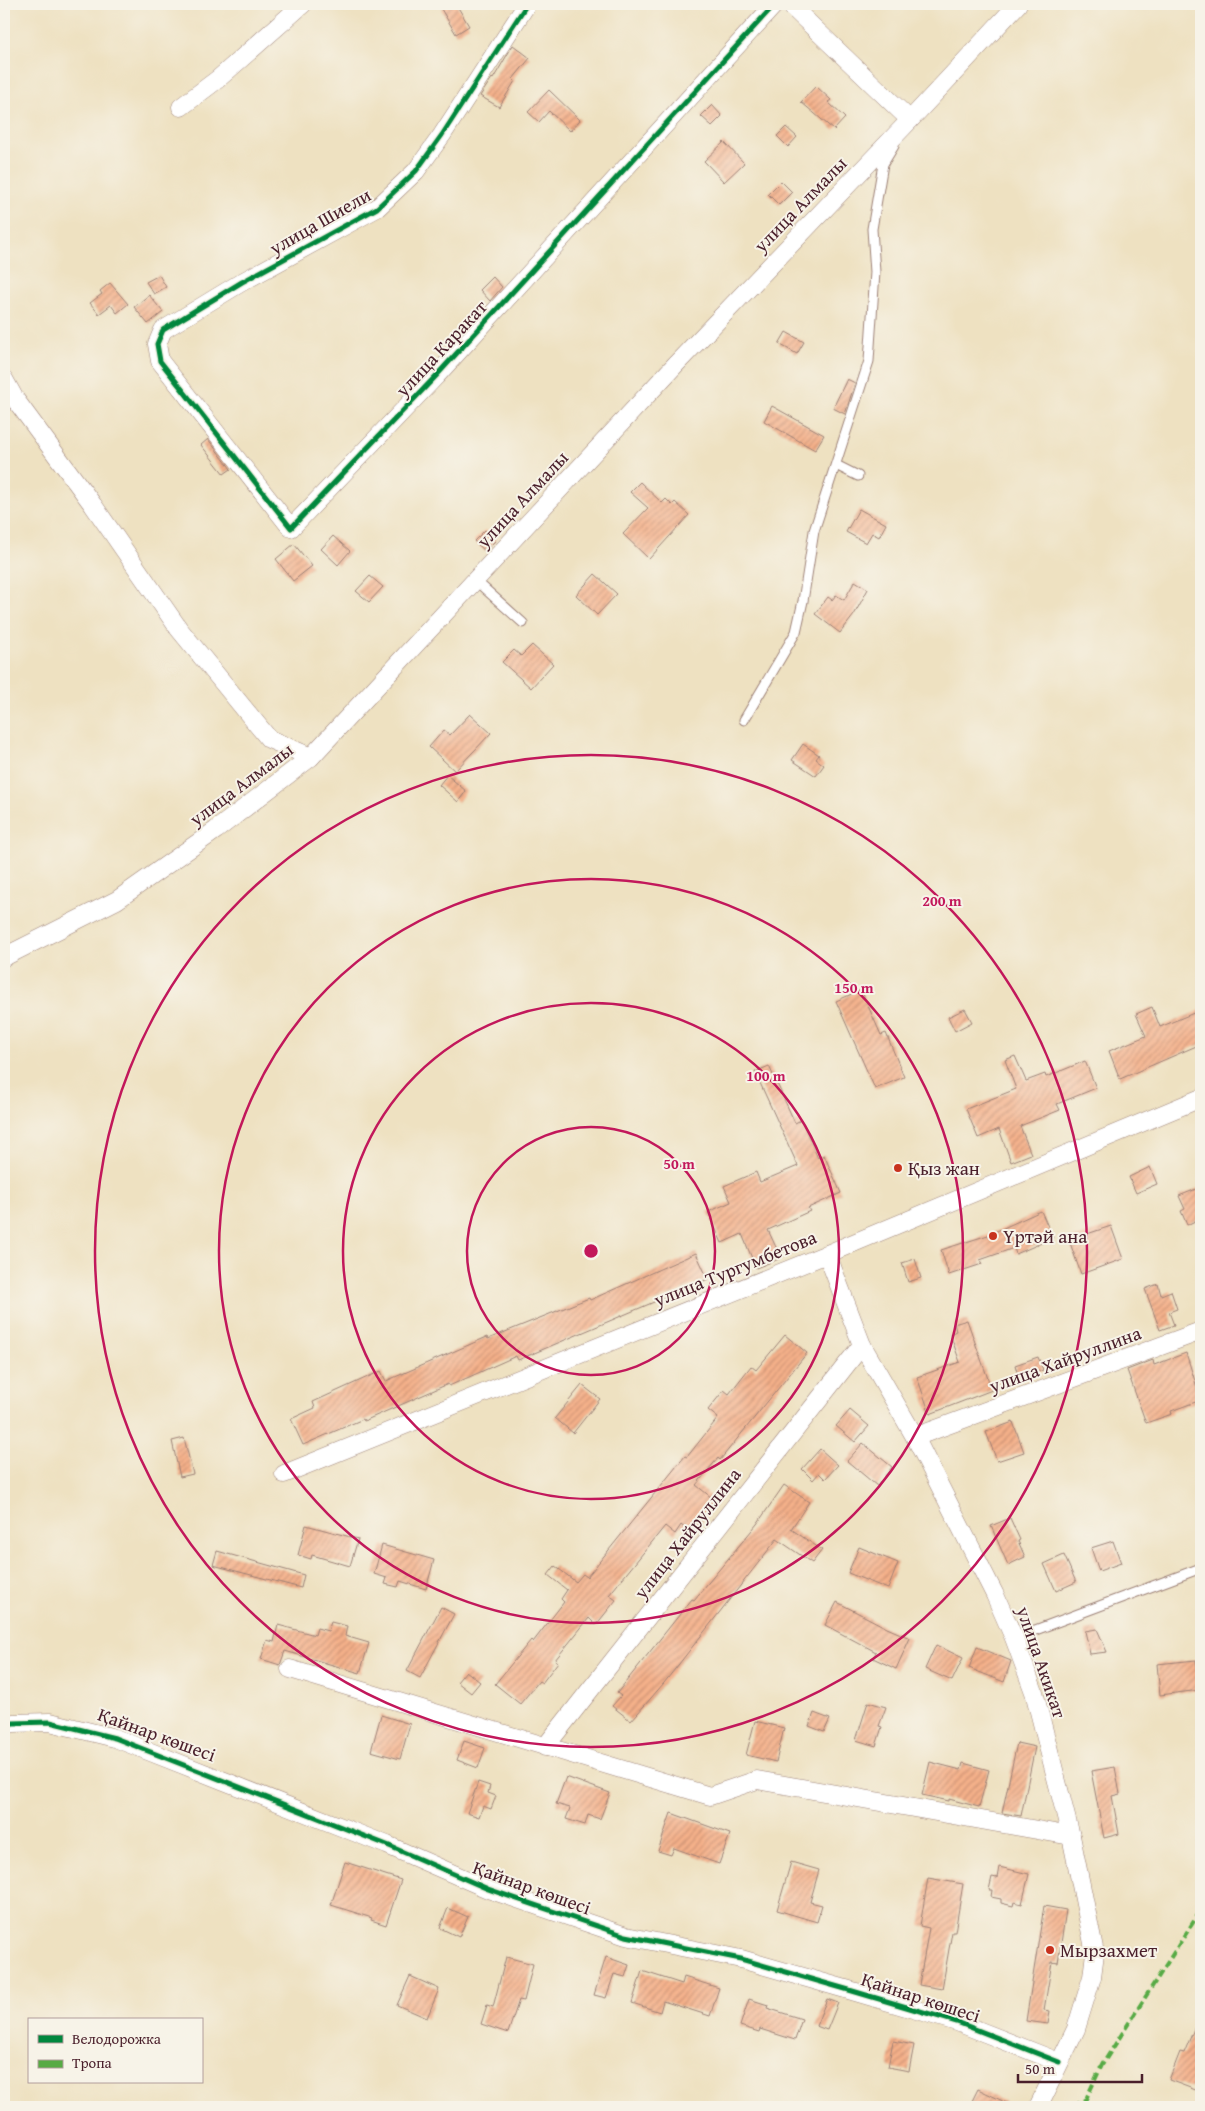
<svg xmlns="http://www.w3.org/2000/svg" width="1205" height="2111" viewBox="0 0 1205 2111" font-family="'Gentium Book Plus',serif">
  <defs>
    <pattern id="building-hatch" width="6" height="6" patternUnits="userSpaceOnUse" patternTransform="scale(1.25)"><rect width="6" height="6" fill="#f5b18a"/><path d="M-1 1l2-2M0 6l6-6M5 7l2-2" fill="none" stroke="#c88f71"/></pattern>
  </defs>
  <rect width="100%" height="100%" fill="#f7f3e8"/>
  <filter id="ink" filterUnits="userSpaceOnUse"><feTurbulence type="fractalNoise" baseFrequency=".02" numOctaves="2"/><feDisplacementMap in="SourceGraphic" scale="10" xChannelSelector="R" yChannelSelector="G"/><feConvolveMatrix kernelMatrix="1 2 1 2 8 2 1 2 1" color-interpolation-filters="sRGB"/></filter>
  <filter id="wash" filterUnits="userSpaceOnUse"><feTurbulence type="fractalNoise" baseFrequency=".0096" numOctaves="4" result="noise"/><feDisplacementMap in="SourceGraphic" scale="20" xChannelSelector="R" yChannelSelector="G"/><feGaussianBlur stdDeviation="1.12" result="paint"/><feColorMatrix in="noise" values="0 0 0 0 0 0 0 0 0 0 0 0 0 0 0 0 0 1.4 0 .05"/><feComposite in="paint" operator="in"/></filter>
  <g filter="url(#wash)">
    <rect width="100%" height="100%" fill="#eee1c1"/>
    <g id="blocks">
      <g fill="url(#building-hatch)">
        <polygon points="449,4 456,4 469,26 456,34 441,9"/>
        <polygon points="513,45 530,58 513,79 515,81 499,107 480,96 492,78 493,79"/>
        <polygon points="816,86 831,100 828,102 845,118 834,130 801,102"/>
        <polygon points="549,90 580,120 570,131 549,111 539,122 528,112"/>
        <polygon points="712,105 722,116 712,126 701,116"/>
        <polygon points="786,127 797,137 788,147 777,136"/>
        <polygon points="724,142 744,163 724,182 704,161"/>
        <polygon points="781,181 792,192 779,205 768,194"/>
        <polygon points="159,275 166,287 154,294 146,282"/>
        <polygon points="493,277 502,287 490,301 480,290"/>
        <polygon points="110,283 128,304 117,313 111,305 99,314 90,303 102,294 100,291"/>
        <polygon points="149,295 163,312 148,324 134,307"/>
        <polygon points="786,332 804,342 797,354 779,344"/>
        <polygon points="847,379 855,383 845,414 833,408"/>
        <polygon points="772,406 824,435 815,450 764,421"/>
        <polygon points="208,439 231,469 224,474 201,445"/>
        <polygon points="640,482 662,503 666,499 672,505 675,502 689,515 649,559 623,534 648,508 630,492"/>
        <polygon points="859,509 886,524 879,537 872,533 866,543 846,532"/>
        <polygon points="485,530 496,540 485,551 474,541"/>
        <polygon points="333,536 350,551 338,565 321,549"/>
        <polygon points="294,544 312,566 293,581 276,559"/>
        <polygon points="595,574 617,594 597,615 576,595"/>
        <polygon points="370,576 383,587 369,602 356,591"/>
        <polygon points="855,581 868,589 854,615 840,633 815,614 828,597 832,600 836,595 844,600"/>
        <polygon points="532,645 553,664 531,688 502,662 514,650 521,656"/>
        <polygon points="470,714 491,733 455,771 429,747 444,730 450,735"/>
        <polygon points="803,744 819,755 816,759 824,765 816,776 792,760"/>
        <polygon points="447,775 466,791 458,802 439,785"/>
        <polygon points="861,990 881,1035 886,1033 904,1077 875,1089 836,1001"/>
        <polygon points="1152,1007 1160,1027 1201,1010 1201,1044 1120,1079 1109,1051 1146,1036 1136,1014"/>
        <polygon points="965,1009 972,1022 955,1031 948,1017"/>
        <polygon points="1015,1056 1026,1081 1045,1074 1046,1077 1085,1061 1096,1088 1057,1104 1060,1110 1020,1126 1031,1154 1011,1162 999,1129 978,1138 966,1109 1016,1089 1005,1060"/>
        <polygon points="769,1066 795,1123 801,1120 818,1158 824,1155 841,1193 808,1208 810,1211 768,1230 781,1258 756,1268 742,1234 722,1243 708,1212 731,1202 724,1186 756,1172 760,1182 798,1166 755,1072"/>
        <polygon points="1150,1167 1157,1184 1136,1193 1129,1177"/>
        <polygon points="1201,1187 1201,1218 1187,1225 1181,1211 1185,1209 1179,1196"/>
        <polygon points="1041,1211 1053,1238 1016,1254 1014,1248 980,1260 982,1264 949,1275 941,1250 988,1235"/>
        <polygon points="1111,1226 1123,1259 1081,1274 1069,1240"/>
        <polygon points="696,1253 708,1279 518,1360 516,1356 449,1386 448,1384 364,1421 363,1419 303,1445 291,1419 315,1408 313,1402 381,1371 386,1381 487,1337 488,1339 589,1298 590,1300"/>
        <polygon points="915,1259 921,1278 908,1282 902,1263"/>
        <polygon points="1158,1284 1161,1295 1171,1291 1177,1309 1169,1312 1174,1325 1160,1330 1145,1289"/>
        <polygon points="967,1320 992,1390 930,1414 917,1377 960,1362 950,1334 956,1331 954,1324"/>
        <polygon points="785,1335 807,1353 720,1460 718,1458 696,1485 717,1502 691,1533 681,1525 675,1534 665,1526 609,1595 616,1600 596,1625 589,1618 555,1660 558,1662 542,1683 539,1681 520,1704 495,1684 531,1640 533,1642 564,1602 561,1599 567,1590 548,1575 555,1566 576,1582 583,1574 587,1577 685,1456 687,1457 718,1418 708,1410 724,1390 729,1394 751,1366 756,1370"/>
        <polygon points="1186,1353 1201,1400 1171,1411 1172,1414 1146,1423 1127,1370 1153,1360 1154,1365"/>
        <polygon points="1038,1357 1043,1370 1019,1378 1015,1365"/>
        <polygon points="582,1385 600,1399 573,1433 555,1418"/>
        <polygon points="850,1410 869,1426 855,1442 836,1426"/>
        <polygon points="1013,1422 1024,1452 997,1461 986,1432"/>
        <polygon points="184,1438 193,1474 180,1477 172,1441"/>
        <polygon points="863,1443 892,1467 877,1486 847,1461"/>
        <polygon points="820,1449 838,1465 825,1479 819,1473 813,1480 802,1469"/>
        <polygon points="784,1485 809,1502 791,1529 822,1550 812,1563 777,1539 664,1683 631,1721 612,1706 621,1696 617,1693 692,1599 694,1600 757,1524"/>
        <polygon points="1010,1518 1020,1540 1018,1541 1025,1557 1008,1565 991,1526"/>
        <polygon points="306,1525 358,1539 350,1566 312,1555 311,1559 298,1555"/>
        <polygon points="1113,1541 1121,1563 1099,1571 1091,1548"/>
        <polygon points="382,1545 434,1560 426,1589 400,1581 398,1587 385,1584 387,1578 374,1574"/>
        <polygon points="859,1547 898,1563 888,1589 848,1573"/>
        <polygon points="217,1551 304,1575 301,1588 213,1565"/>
        <polygon points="1064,1555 1076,1582 1056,1591 1044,1564"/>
        <polygon points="837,1602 887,1628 910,1638 896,1669 873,1658 876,1652 825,1625"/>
        <polygon points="441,1607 454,1614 420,1678 407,1671"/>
        <polygon points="331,1622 347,1626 345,1636 369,1643 360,1673 285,1651 280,1665 261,1659 267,1640 274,1642 278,1625 315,1635 317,1628 328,1631"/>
        <polygon points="1097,1629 1107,1652 1090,1654 1085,1631"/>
        <polygon points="936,1645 963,1658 952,1681 925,1669"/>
        <polygon points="977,1647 1011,1661 1004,1682 969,1668"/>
        <polygon points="1196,1660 1200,1690 1160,1695 1157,1664"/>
        <polygon points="466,1671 480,1682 471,1693 457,1682"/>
        <polygon points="868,1702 886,1707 879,1726 882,1727 876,1746 856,1740"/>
        <polygon points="814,1713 830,1719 824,1732 809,1726"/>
        <polygon points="381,1715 410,1724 400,1759 371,1751"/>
        <polygon points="755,1721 784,1728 776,1762 746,1755"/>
        <polygon points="464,1741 485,1748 478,1768 457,1760"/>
        <polygon points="1017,1743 1035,1747 1021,1816 1002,1813"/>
        <polygon points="930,1762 961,1770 963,1763 989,1770 979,1807 949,1799 949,1801 922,1795"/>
        <polygon points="1115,1767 1120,1794 1112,1796 1119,1834 1104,1838 1091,1771"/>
        <polygon points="566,1777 610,1793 600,1819 588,1815 585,1825 566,1819 570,1808 556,1804"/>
        <polygon points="478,1782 490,1786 488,1793 496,1796 491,1809 483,1806 479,1817 467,1813"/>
        <polygon points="671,1813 730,1834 719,1864 674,1848 671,1855 658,1851"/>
        <polygon points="345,1862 401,1880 386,1925 371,1920 372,1918 331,1905"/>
        <polygon points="791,1862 819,1870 810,1902 822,1905 817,1922 777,1910"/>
        <polygon points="999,1867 1029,1874 1022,1904 1014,1902 1013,1906 1001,1903 1001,1899 991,1897 992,1890 989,1890 992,1877 997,1878"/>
        <polygon points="928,1878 963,1884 955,1932 952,1932 942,1989 919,1985 929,1928 920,1926"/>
        <polygon points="1044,1906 1066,1910 1058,1963 1052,1962 1044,2010 1050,2011 1048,2024 1026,2021"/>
        <polygon points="448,1908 468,1917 459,1937 440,1928"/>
        <polygon points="506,1957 533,1964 524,2001 519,2000 508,2033 481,2024 487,2005 493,2007"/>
        <polygon points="606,1957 629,1965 625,1977 614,1974 606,1998 594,1995"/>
        <polygon points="642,1971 682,1984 684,1977 719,1988 710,2016 663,2001 660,2012 632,2003"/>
        <polygon points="410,1976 439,1989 427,2018 397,2005"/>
        <polygon points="749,1999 768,2005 767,2008 802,2019 795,2040 760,2029 759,2032 740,2026"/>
        <polygon points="827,1999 838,2003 827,2030 816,2026"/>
        <polygon points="1201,2012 1201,2092 1169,2080 1180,2052 1184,2053"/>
        <polygon points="893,2041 914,2045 909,2071 888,2067"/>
        <polygon points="978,2089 1015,2107 969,2107"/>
      </g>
    </g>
  </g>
  <g filter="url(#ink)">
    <use href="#blocks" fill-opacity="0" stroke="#9c8076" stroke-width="1"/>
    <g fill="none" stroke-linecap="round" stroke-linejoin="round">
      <g stroke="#9c8076" stroke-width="11">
        <g id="lane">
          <polyline points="836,465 858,476"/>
          <polyline points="475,580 523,623"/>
          <polyline points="744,720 796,632 803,601 814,531 869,361 875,272 872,229 883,164 894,146"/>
          <polyline points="1014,1638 1201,1568"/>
        </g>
      </g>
      <g stroke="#9c8076" stroke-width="19">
        <g id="street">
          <polyline points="527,4 442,135 416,171 377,208 242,282 163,330 157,344 160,361 291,528 436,376 775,4"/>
          <polyline points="789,4 910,120"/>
          <polyline points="181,107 218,79 303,4"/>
          <polyline points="4,379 15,399 93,505 179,629 269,739 311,757"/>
          <polyline points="4,957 117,900 216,830 311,757 676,364 910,120 1018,4"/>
          <polyline points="827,1254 862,1345 915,1437 995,1595 1014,1638 1034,1692 1071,1836 1095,1953 1092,1977 1076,2029 1038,2107"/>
          <polyline points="915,1437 1201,1331"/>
          <polyline points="284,1474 827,1254 1201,1098"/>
          <polyline points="290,1669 710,1796 757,1780 1071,1836"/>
          <polyline points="4,1726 13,1723 50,1722 115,1738 387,1845 488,1889 626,1936 741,1959 849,1990 957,2022 1059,2062"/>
          <polyline points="545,1747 862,1345"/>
        </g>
      </g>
      <use href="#lane" stroke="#fff" stroke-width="9"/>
      <use href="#street" stroke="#fff" stroke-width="18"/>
      <polyline stroke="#57aa44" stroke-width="4" stroke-dasharray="8 4" stroke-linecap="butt" points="1073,2107 1086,2099 1102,2065 1201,1910"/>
      <g stroke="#f7f3e8" stroke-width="8">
        <g id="cycleway">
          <polyline points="527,4 442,135 416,171 377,208 242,282 163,330 157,344 160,361 291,528 436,376 775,4"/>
          <polyline points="4,1726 13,1723 50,1722 115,1738 387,1845 488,1889 626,1936 741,1959 849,1990 957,2022 1059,2062"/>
        </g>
      </g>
      <use href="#cycleway" stroke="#00873e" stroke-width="5"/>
    </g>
  </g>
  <g fill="none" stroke="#c2185b" stroke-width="2.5">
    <circle cx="591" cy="1251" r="124"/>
    <circle cx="591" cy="1251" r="248"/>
    <circle cx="591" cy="1251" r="372"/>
    <circle cx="591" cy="1251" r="496"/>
  </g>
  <g fill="#c8321e" stroke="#f7f3e8" stroke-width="2">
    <circle cx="898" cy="1168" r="5"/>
    <circle cx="993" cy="1236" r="5"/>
    <circle cx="1050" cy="1950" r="5"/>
  </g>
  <g text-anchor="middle" stroke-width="4" stroke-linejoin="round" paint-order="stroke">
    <g font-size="19" fill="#4a1f2b" stroke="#f7f3e8">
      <text transform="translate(800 204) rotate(-46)" y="7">улица Алмалы</text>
      <text transform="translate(320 221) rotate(-30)" y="7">улица Шиели</text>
      <text transform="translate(441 348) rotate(-47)" y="7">улица Каракат</text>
      <text transform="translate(522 499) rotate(-47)" y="7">улица Алмалы</text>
      <text transform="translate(241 784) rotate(-37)" y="7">улица Алмалы</text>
      <text transform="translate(735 1268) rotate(-22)" y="7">улица Тургумбетова</text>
      <text transform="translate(1065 1359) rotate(-20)" y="7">улица Хайруллина</text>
      <text transform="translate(687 1533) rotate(-52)" y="7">улица Хайруллина</text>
      <text transform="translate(1042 1662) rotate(71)" y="7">улица Акикат</text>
      <text transform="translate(157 1734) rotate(20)" y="7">Қайнар көшесі</text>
      <text transform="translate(532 1887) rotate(20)" y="7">Қайнар көшесі</text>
      <text transform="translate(921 1997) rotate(18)" y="7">Қайнар көшесі</text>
    </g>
    <g font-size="19" fill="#4a1f2b" stroke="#f7f3e8" text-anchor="start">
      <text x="908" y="1175">Қыз жан</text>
      <text x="1003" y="1243">Үртәй ана</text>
      <text x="1060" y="1957">Мырзахмет</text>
    </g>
  </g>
  <circle cx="591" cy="1251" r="8" fill="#c2185b" stroke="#f7f3e8" stroke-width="2.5"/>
  <g font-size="15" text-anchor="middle" font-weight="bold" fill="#c2185b" stroke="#f7f3e8" stroke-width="4" stroke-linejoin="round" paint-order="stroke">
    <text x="942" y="906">200 m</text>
    <text x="854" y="993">150 m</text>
    <text x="766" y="1081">100 m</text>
    <text x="679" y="1169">50 m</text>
  </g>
  <rect width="1205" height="2111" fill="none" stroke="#f7f3e8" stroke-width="20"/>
  <rect x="28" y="2018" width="175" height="65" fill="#f7f3e8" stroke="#b29e9c"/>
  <rect x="38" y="2035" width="25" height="8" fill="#00873e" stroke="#b29e9c"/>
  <text x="72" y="2044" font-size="15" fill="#4a1f2b">Велодорожка</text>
  <rect x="38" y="2060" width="25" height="8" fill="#57aa44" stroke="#b29e9c"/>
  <text x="72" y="2068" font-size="15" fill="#4a1f2b">Тропа</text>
  <path d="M1018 2074v8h124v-8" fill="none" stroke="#4a1f2b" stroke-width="2.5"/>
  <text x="1025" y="2074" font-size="15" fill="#4a1f2b" stroke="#f7f3e8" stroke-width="4" paint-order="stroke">50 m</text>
</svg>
